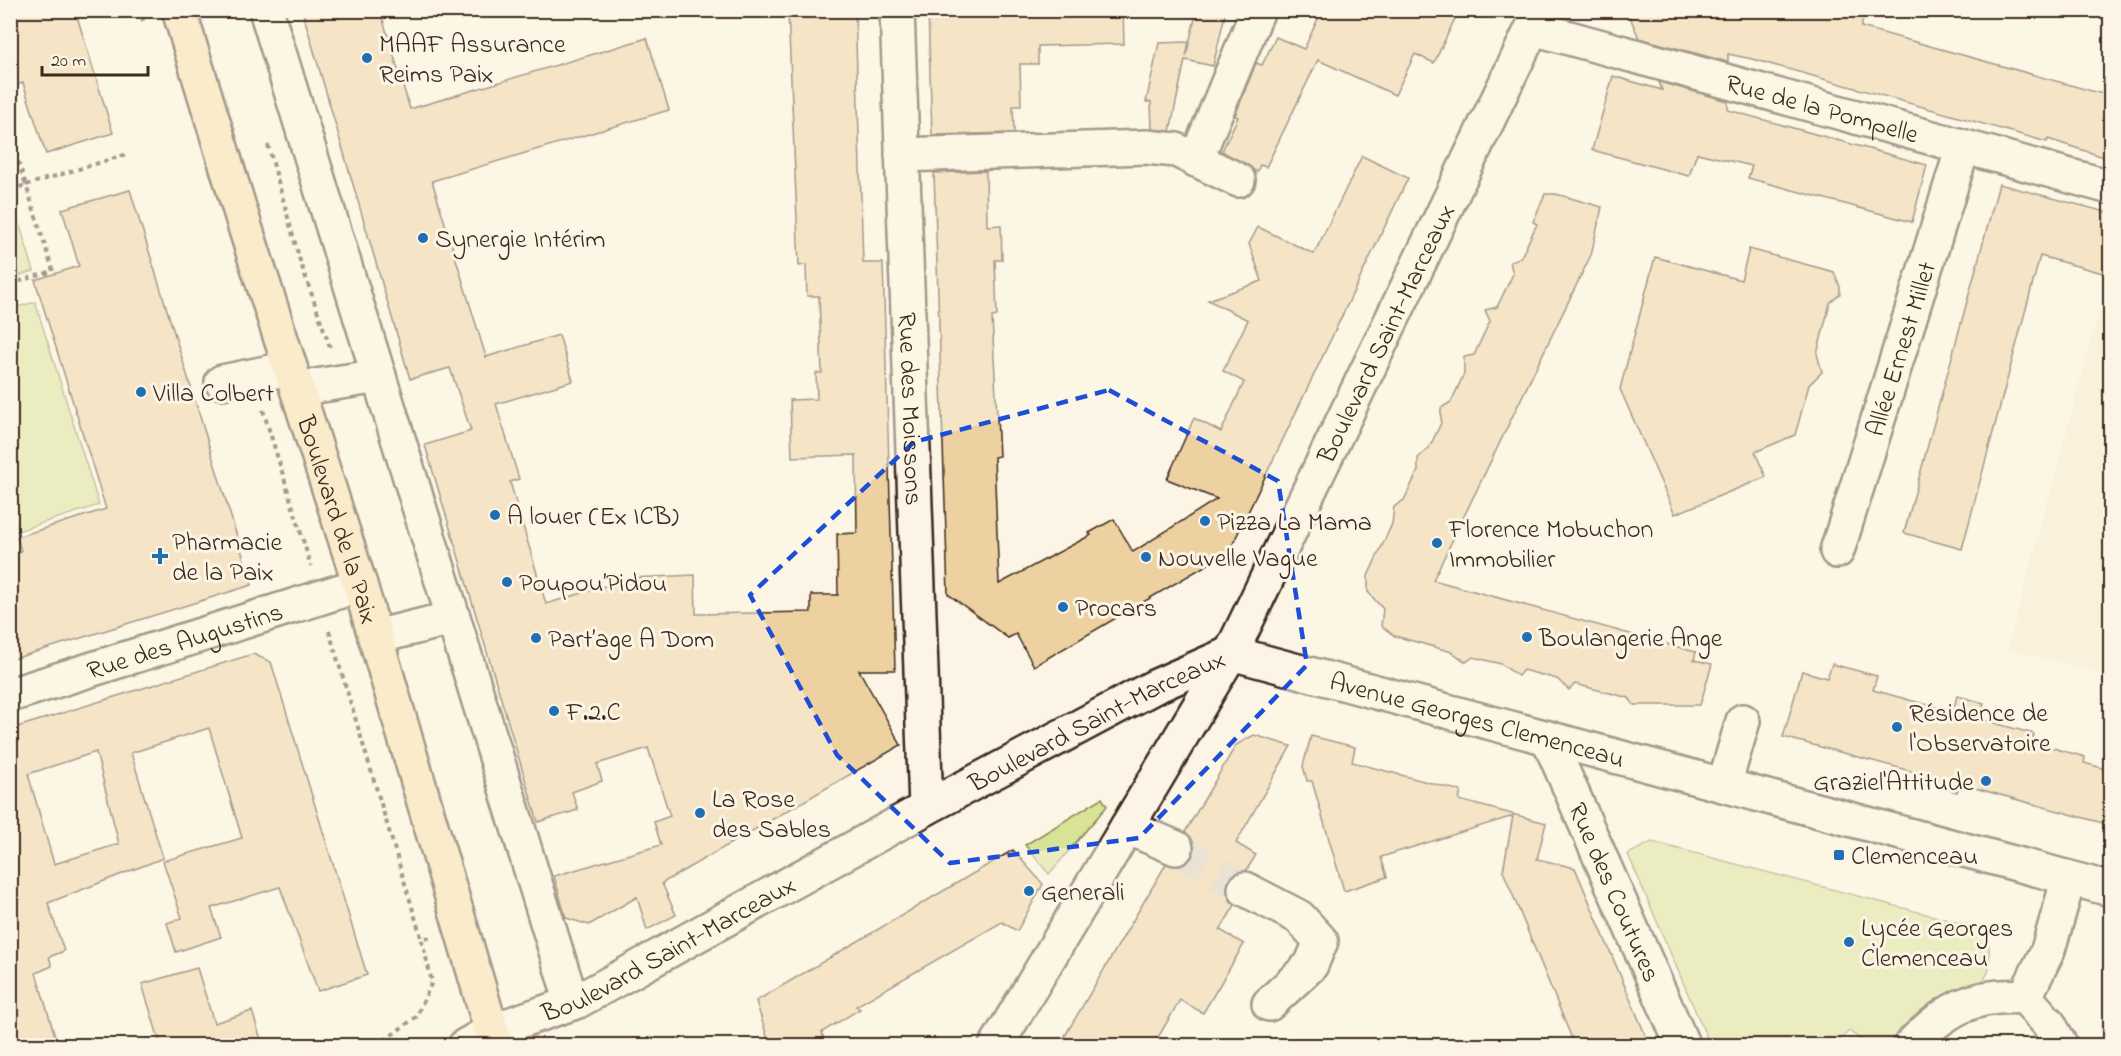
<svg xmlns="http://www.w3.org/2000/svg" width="2121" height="1056" viewBox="0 0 2121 1056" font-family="'Indie Flower',sans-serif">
  <rect width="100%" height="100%" fill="#fcf5e5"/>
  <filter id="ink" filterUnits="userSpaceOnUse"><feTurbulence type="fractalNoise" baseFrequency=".0167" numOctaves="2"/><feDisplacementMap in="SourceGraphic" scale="12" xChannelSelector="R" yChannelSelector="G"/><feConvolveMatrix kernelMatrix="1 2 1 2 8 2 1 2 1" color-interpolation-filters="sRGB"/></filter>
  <g filter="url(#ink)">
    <polygon fill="#f8ead1" points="2099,311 2110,314 2110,676 2008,649"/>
    <g fill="#d8e396" stroke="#8a865a" stroke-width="1.5">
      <polygon points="10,194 34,271 11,278 10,278"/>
      <polygon points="35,302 99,505 11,533 11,309"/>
      <polygon points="1102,798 1107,806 1049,874 1025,845"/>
      <path d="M1652 842 1987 930C1988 943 1992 959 1988 972 1982 989 1963 989 1949 995 1925 1005 1906 1026 1889 1045H1868L1849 1031 1834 1045H1710L1628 854Z"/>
    </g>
    <g fill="#edd1a1" stroke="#3b2a1e" stroke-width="1.5" fill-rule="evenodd">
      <polygon points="10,10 75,10 113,133 46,154 23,83 10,87"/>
      <polygon points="302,10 380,10 410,109 647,38 669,110 432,181 486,357 559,335 573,381 496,404 519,479 510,482 546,604 632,578 695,575 696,614 811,612 811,595 838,595 837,534 857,533 856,455 792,457 790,400 817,399 816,373 822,373 819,296 807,296 806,265 799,266 788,10 855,10 863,263 883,263 895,670 859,670 901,745 662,883 676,915 647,930 637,897 589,925 566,918 554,876 661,845 654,822 670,816 648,748 597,764 602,781 572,792 578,810 538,822 425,445 471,431 450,368 410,379"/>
      <polygon points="928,10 1123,10 1124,44 1038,46 1038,64 1020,64 1021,106 1013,106 1014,133 932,135"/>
      <polygon points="1197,10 1226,10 1213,66 1185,60 1170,131 1152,129 1151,102 1146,102 1159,43 1189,42 1186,56"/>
      <polygon points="1322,10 1459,10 1434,63 1415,54 1395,95 1318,60 1266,167 1260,165 1257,172 1222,151 1238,117 1235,116 1256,63 1262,65 1276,37 1304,49"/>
      <polygon points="1627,10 1844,10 1864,16 1861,27 2110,96 2110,159 2048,139 2047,142 1752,59 1728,54 1728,62 1639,38"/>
      <polygon points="1613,76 1662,90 1659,82 1728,101 1728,110 1927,165 1912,222 1748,178 1752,166 1697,153 1689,176 1592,150"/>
      <polygon points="1362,156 1408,178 1229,552 1034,666 1016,634 1008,638 948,594 934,173 986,171 987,226 1001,225 1002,260 995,260 997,316 992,317 999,456 994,457 999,584 1091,535 1089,533 1114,519 1133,552 1217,499 1167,479 1194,418 1221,432 1244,382 1223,371 1248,320 1208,300 1262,281 1249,244 1258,227 1314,254"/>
      <polygon points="1999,184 2110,213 2110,275 2040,256 1962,549 1904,533"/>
      <polygon points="130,190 252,585 10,660 10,554 21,551 17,537 106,509 35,280 79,266 62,209"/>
      <polygon points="1545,194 1556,194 1602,207 1591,255 1433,580 1696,652 1694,660 1712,664 1700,705 1634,705 1629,698 1575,684 1569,690 1557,679 1523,670 1518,676 1501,664 1473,657 1466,662 1452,652 1395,636 1381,626 1383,609 1368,592 1368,576 1392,524 1394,507 1404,500 1418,471 1418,458 1429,448 1441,423 1441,408 1451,402 1464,374 1464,357 1474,355 1490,321 1485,310 1497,307 1513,274 1510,262 1521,257 1537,224 1533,222"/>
      <polygon points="1749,249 1834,272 1840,287 1840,294 1830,303 1817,354 1822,372 1809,385 1795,435 1755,452 1766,477 1675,514 1620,389 1655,257 1741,280"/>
      <path d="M253 654 271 662 367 975 318 991 280 887 211 908 221 937 176 952 167 923 182 918 163 861 242 838 209 728 131 753 163 858 48 903 64 951 49 957 52 966 36 973 58 1046H10V742L18 741 14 728ZM96 752 119 844 54 864 28 774Z"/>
      <polygon points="1832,664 1877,676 1873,690 1953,712 1957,696 1984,703 1980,719 2034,734 2032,742 2085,757 2084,763 2110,770 2110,825 1960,784 1957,792 1935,786 1937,778 1783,737 1802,671 1827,678"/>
      <polygon points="1254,735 1291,746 1236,843 1256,855 1246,871 1235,873 1228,881 1226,890 1229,899 1235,905 1220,930 1244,944 1203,1013 1180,1000 1153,1046 1059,1046 1166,864 1179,866 1188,863 1193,856 1194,845 1185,832 1236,745"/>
      <polygon points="1311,736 1355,747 1352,762 1461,791 1459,800 1546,823 1537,859 1575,868 1650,1046 1575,1046 1503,871 1513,816 1381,857 1387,877 1344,891 1312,781 1307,781 1303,766"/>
      <polygon points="1013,850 1043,884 1017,931 1002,922 856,1006 860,1009 822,1032 825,1046 770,1046 756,1001"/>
      <polygon points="197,968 214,1023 252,1011 263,1046 161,1046 142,984"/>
    </g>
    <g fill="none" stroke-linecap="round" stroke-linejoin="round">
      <polyline stroke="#d5ccbd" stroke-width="33" stroke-dasharray="33 16" stroke-linecap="butt" points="1176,848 1245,889"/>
      <g stroke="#3b2a1e" stroke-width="38">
        <g id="minor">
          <polyline points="266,10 572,1003"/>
          <path id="s1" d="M897 10 926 808"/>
          <path id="s2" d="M1533 28 2110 187"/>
          <polyline points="902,155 1146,147 1176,150 1238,180"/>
          <polyline points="1196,160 1258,10"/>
          <polyline points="222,382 290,368"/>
          <polyline points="297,389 379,376"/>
          <path id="s3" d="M1837 551 1963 147"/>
          <polyline points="375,637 453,618"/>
          <path id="s4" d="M1231 653 2110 889"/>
          <path id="s5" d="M10 695 360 585"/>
          <path id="s6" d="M1548 738 1683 1046"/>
          <polyline points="1724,785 1743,721"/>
          <polyline points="1127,827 1176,848"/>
          <polyline points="1245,889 1299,917 1321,941 1311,965 1269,1004"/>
          <path id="s7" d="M465 1046 491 1031 578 1001 926 808 1154 687 1231 653"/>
          <path id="s8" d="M996 1046 1231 653 1541 10"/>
          <path d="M1910 1046C1945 1009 1974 993 2025 997"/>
          <polyline points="2061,1046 2049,1024 2025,997 2048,950 2069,878"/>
        </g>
      </g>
      <g stroke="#3b2a1e" stroke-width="38">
        <g id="major">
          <path id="s9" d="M179 10 246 230 360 585 496 1046"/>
        </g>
      </g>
      <g stroke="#3b2a1e" stroke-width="4" stroke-dasharray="4.5 4.5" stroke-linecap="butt">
        <polyline points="140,10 143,21"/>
        <polyline points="10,136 26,185 10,190"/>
        <polyline points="268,145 300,261 330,347"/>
        <polyline points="10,284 53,271 26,185 128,154"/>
        <polyline points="263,410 311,566"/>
        <polyline points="329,631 421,937 430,938"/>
        <polyline points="383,1043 392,1046"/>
        <polyline points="377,1046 416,1017 432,982 421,937"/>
      </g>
      <use href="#minor" stroke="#fcf5e5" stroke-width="33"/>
      <use href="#major" stroke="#f9deab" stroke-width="33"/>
    </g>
  </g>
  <path d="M0 0H2121V1056H0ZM1109 390 1278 481 1307 665 1139 838 950 863 837 755 750 595 914 442Z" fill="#fcf5e5" fill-opacity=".55" fill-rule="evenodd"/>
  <path fill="none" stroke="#1d4ed8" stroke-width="4.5" stroke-dasharray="12 8" stroke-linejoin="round" d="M1109 390 1278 481 1307 665 1139 838 950 863 837 755 750 595 914 442Z"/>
  <g fill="#1f6fb2" stroke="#fcf5e5" stroke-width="2">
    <circle cx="367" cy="58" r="6"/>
    <circle cx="423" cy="238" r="6"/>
    <circle cx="141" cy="392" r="6"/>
    <circle cx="495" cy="515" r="6"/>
    <circle cx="1205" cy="521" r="6"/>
    <circle cx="1437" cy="543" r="6"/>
    <path d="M157 547h6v6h6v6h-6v6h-6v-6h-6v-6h6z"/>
    <circle cx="1146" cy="557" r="6"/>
    <circle cx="507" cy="582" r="6"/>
    <circle cx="1063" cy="607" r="6"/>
    <circle cx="1527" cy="637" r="6"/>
    <circle cx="536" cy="638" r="6"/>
    <circle cx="554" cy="711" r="6"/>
    <circle cx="1897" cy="727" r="6"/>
    <circle cx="1986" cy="781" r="6"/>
    <circle cx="700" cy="813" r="6"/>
    <rect x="1833" y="849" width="12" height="12" rx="3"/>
    <circle cx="1029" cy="891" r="6"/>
    <circle cx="1849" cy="942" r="6"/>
  </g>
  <g text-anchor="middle" stroke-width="6" stroke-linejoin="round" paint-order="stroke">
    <g font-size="26" fill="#3b2a1e" stroke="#fcf5e5" text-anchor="start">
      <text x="379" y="52">MAAF Assurance<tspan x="379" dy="30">Reims Paix</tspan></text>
      <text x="435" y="247">Synergie Intérim</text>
      <text x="153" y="401">Villa Colbert</text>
      <text x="507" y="524">A louer (Ex ICB)</text>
      <text x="1217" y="530">Pizza La Mama</text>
      <text x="1449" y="537">Florence Mobuchon<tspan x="1449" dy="30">Immobilier</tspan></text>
      <text x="172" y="550">Pharmacie<tspan x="172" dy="30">de la Paix</tspan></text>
      <text x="1158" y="566">Nouvelle Vague</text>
      <text x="519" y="591">Poupou’Pidou</text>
      <text x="1075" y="616">Procars</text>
      <text x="1539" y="646">Boulangerie Ange</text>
      <text x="548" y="647">Part’age A Dom</text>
      <text x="566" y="720">F.2.C</text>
      <text x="1909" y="721">Résidence de<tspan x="1909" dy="30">l'Observatoire</tspan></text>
      <text x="1974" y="790" text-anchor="end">Graziel'Attitude</text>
      <text x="712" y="807">La Rose<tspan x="712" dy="30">des Sables</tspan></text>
      <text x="1851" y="864">Clemenceau</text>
      <text x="1041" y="900">Generali</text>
      <text x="1861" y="936">Lycée Georges<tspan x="1861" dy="30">Clemenceau</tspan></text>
    </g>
    <g font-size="26" fill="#3b2a1e" stroke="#fcf5e5">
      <text dy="9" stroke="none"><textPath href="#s2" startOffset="300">Rue de la Pompelle</textPath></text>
      <text dy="9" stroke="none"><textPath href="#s8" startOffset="813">Boulevard Saint-Marceaux</textPath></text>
      <text dy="9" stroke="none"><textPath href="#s3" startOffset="212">Allée Ernest Millet</textPath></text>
      <text dy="9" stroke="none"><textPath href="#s1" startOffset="399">Rue des Moissons</textPath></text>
      <text dy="9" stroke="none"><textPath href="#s9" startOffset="534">Boulevard de la Paix</textPath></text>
      <text dy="9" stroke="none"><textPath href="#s5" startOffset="183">Rue des Augustins</textPath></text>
      <text dy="9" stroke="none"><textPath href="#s7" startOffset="712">Boulevard Saint-Marceaux</textPath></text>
      <text dy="9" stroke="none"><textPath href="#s4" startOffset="255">Avenue Georges Clemenceau</textPath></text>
      <text dy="9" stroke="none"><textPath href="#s6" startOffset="168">Rue des Coutures</textPath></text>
      <text dy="9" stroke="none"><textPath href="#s7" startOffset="226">Boulevard Saint-Marceaux</textPath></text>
    </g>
  </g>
  <rect width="2121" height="1056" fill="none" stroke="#fcf5e5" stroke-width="36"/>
  <rect x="18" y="18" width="2085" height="1020" fill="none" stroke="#3b2a1e" stroke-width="2" filter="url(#ink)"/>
  <path d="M42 66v9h106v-9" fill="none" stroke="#3b2a1e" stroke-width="3"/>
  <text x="51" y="66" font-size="18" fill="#3b2a1e" stroke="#fcf5e5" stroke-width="4.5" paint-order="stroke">20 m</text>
</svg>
